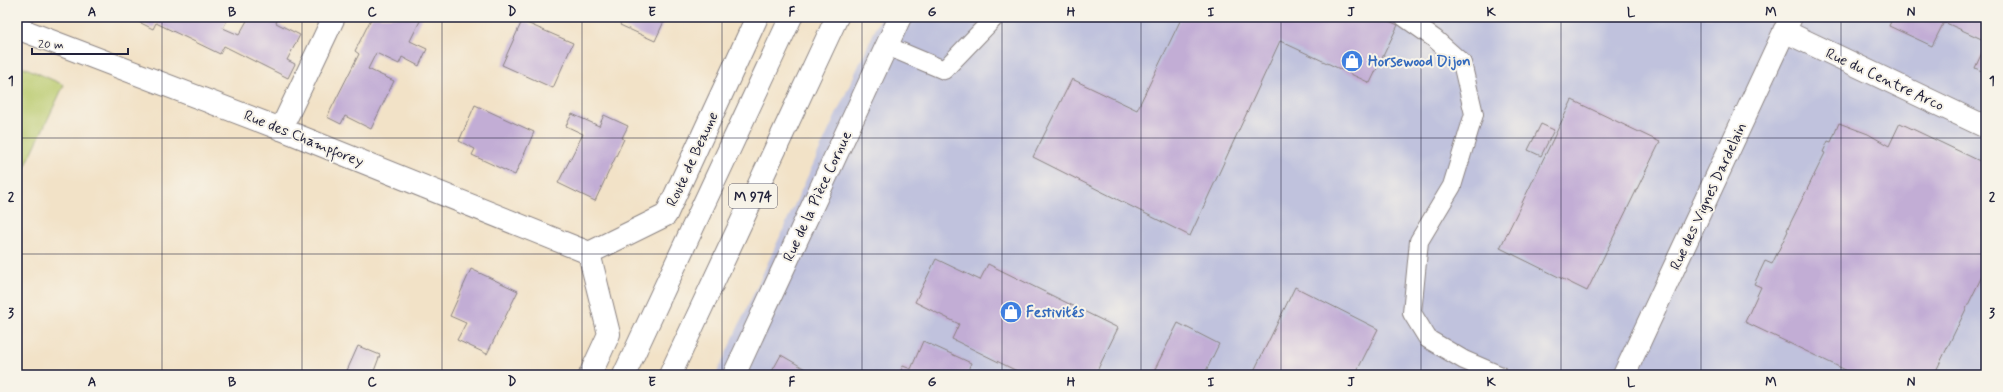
<svg xmlns="http://www.w3.org/2000/svg" width="2003" height="392" viewBox="0 0 2003 392" font-family="Mynerve,sans-serif">
  <rect width="100%" height="100%" fill="#f7f3e8"/>
  <filter id="ink" filterUnits="userSpaceOnUse"><feTurbulence type="fractalNoise" baseFrequency=".025" numOctaves="2"/><feDisplacementMap in="SourceGraphic" scale="8" xChannelSelector="R" yChannelSelector="G"/><feConvolveMatrix kernelMatrix="1 2 1 2 8 2 1 2 1" color-interpolation-filters="sRGB"/></filter>
  <filter id="wash" filterUnits="userSpaceOnUse"><feTurbulence type="fractalNoise" baseFrequency=".012" numOctaves="4" result="noise"/><feDisplacementMap in="SourceGraphic" scale="16" xChannelSelector="R" yChannelSelector="G"/><feGaussianBlur stdDeviation="0.9" result="paint"/><feColorMatrix in="noise" values="0 0 0 0 0 0 0 0 0 0 0 0 0 0 0 0 0 1.4 0 .05"/><feComposite in="paint" operator="in"/></filter>
  <g filter="url(#wash)">
    <rect width="100%" height="100%" fill="#f2e2c7"/>
    <polygon fill="#c0c2dd" points="881,17 1986,17 1986,375 716,375"/>
    <polygon fill="#b9ca6d" stroke="#6e7654" points="17,64 64,85 17,184"/>
    <g id="blocks">
      <g fill="#c2add5">
        <polygon points="129,17 229,17 223,28 239,35 249,17 278,17 276,23 300,35 287,60 295,64 288,78 224,46 220,54 156,23 153,29"/>
        <polygon points="372,17 422,17 410,41 427,49 419,66 402,57 399,64 376,53 368,69 394,81 371,129 345,116 341,124 327,117 359,54 355,51"/>
        <polygon points="624,17 666,17 655,41 620,25"/>
        <polygon points="1182,17 1380,17 1398,25 1370,83 1280,41 1190,236 1033,157 1072,79 1137,110"/>
        <polygon points="1893,17 1986,17 1986,41 1944,22 1932,46 1889,26"/>
        <polygon points="522,21 573,43 553,88 502,65"/>
        <polygon points="1986,44 1986,73 1975,68"/>
        <polygon points="1572,100 1660,142 1587,291 1500,248"/>
        <polygon points="475,105 534,132 515,175 472,155 475,149 459,141"/>
        <polygon points="572,114 599,126 604,115 628,126 622,138 624,139 595,201 558,183 583,134 566,126"/>
        <polygon points="1839,123 1868,134 1889,146 1900,123 1986,164 1986,274 1984,272 1934,375 1856,375 1745,322 1761,287 1754,284 1765,261 1772,264 1788,231 1787,230 1825,153 1823,152 1828,141 1831,142"/>
        <polygon points="1541,124 1554,130 1541,156 1528,150"/>
        <polygon points="936,259 980,280 988,264 1118,328 1095,375 1025,375 952,339 959,324 915,302"/>
        <polygon points="471,269 518,291 487,354 457,340 466,323 450,316"/>
        <polygon points="1295,287 1378,329 1355,375 1252,375"/>
        <polygon points="1178,323 1219,344 1204,375 1152,375"/>
        <polygon points="923,341 971,363 966,375 899,375 903,366 911,369"/>
        <polygon points="358,346 380,355 374,371 382,375 345,375"/>
        <polygon points="781,355 800,366 816,375 770,375"/>
      </g>
    </g>
  </g>
  <g filter="url(#ink)">
    <use href="#blocks" fill-opacity="0" stroke="#8a8281" stroke-width="1"/>
    <g fill="none" stroke-linecap="round" stroke-linejoin="round">
      <g stroke="#8a8281" stroke-width="20">
        <g id="lane">
          <polyline points="1404,17 1435,39 1462,63 1474,114 1452,186 1419,241 1412,313 1428,339 1464,360 1499,375"/>
          <polyline points="887,46 944,70 995,17"/>
        </g>
      </g>
      <g stroke="#8a8281" stroke-width="24">
        <g id="street">
          <polyline points="17,28 281,129 589,253"/>
          <polyline points="1784,31 1986,127"/>
          <polyline points="281,129 334,17"/>
          <polyline points="589,253 666,215 757,17"/>
          <polyline points="589,253 609,334 590,375"/>
          <polyline points="734,375 900,17"/>
          <polyline points="1624,375 1791,17"/>
        </g>
      </g>
      <g stroke="#8a8281" stroke-width="24">
        <g id="primary">
          <polyline points="624,375 791,17"/>
          <polyline points="670,375 837,17"/>
        </g>
      </g>
      <use href="#lane" stroke="#fff" stroke-width="18"/>
      <use href="#street" stroke="#fff" stroke-width="22"/>
      <use href="#primary" stroke="#fff" stroke-width="22"/>
    </g>
  </g>
  <path fill="none" stroke="#22223b" stroke-width="1" stroke-opacity="0.55" d="M162 17V375M302 17V375M442 17V375M582 17V375M722 17V375M862 17V375M1002 17V375M1141 17V375M1281 17V375M1421 17V375M1561 17V375M1701 17V375M1841 17V375M17 138H1986M17 254H1986"/>
  <defs>
    <g id="shop-disc" transform="scale(1.15)"><circle r="9.5" fill="#3f7fe0" stroke="#f7f3e8"/><path d="M-5-2.5h2.3a2.7 3.5 0 0 1 5.4 0H5L5.5 6h-11ZM-1.5-2.5h3a1.5 2.3 0 0 0-3 0Z" fill="#fff"/></g>
  </defs>
  <g fill-rule="evenodd">
    <use href="#shop-disc" x="1352" y="61"/>
    <use href="#shop-disc" x="1011" y="312"/>
  </g>
  <g text-anchor="middle" stroke-width="4" stroke-linejoin="round" paint-order="stroke">
    <rect fill="#f7f3e8" stroke="#62616f" stroke-width="1" x="729" y="184" width="48" height="24" rx="3"/>
    <g font-size="14" font-weight="bold" fill="#22223b">
      <text x="753" y="201">M 974</text>
    </g>
    <g font-size="15" font-weight="bold" fill="#366cbe" stroke="#f7f3e8" text-anchor="start">
      <text x="1368" y="66">Horsewood Dijon</text>
      <text x="1026" y="317">Festivités</text>
    </g>
    <g font-size="15" fill="#22223b" stroke="#f7f3e8">
      <text transform="translate(1885 79) rotate(25)" y="5">Rue du Centre Arco</text>
      <text transform="translate(304 138) rotate(22)" y="5">Rue des Champforey</text>
      <text transform="translate(692 159) rotate(-65)" y="5">Route de Beaune</text>
      <text transform="translate(817 196) rotate(-65)" y="5">Rue de la Pièce Cornue</text>
      <text transform="translate(1708 196) rotate(-65)" y="5">Rue des Vignes Dardelain</text>
    </g>
  </g>
  <rect width="2003" height="392" fill="none" stroke="#f7f3e8" stroke-width="44"/>
  <path d="M32 48v6h96v-6" fill="none" stroke="#22223b" stroke-width="2"/>
  <text x="38" y="48" font-size="12" fill="#22223b" stroke="#f7f3e8" stroke-width="3" paint-order="stroke">20 m</text>
  <rect x="22" y="22" width="1959" height="348" fill="none" stroke="#22223b" stroke-width="1.5"/>
  <g font-size="13" text-anchor="middle" font-weight="bold" fill="#22223b">
    <text x="92" y="16">A</text>
    <text x="232" y="16">B</text>
    <text x="372" y="16">C</text>
    <text x="512" y="16">D</text>
    <text x="652" y="16">E</text>
    <text x="792" y="16">F</text>
    <text x="932" y="16">G</text>
    <text x="1071" y="16">H</text>
    <text x="1211" y="16">I</text>
    <text x="1351" y="16">J</text>
    <text x="1491" y="16">K</text>
    <text x="1631" y="16">L</text>
    <text x="1771" y="16">M</text>
    <text x="1911" y="16">N</text>
    <text x="11" y="85">1</text>
    <text x="1992" y="85">1</text>
    <text x="11" y="201">2</text>
    <text x="1992" y="201">2</text>
    <text x="11" y="317">3</text>
    <text x="1992" y="317">3</text>
    <text x="92" y="386">A</text>
    <text x="232" y="386">B</text>
    <text x="372" y="386">C</text>
    <text x="512" y="386">D</text>
    <text x="652" y="386">E</text>
    <text x="792" y="386">F</text>
    <text x="932" y="386">G</text>
    <text x="1071" y="386">H</text>
    <text x="1211" y="386">I</text>
    <text x="1351" y="386">J</text>
    <text x="1491" y="386">K</text>
    <text x="1631" y="386">L</text>
    <text x="1771" y="386">M</text>
    <text x="1911" y="386">N</text>
  </g>
</svg>
